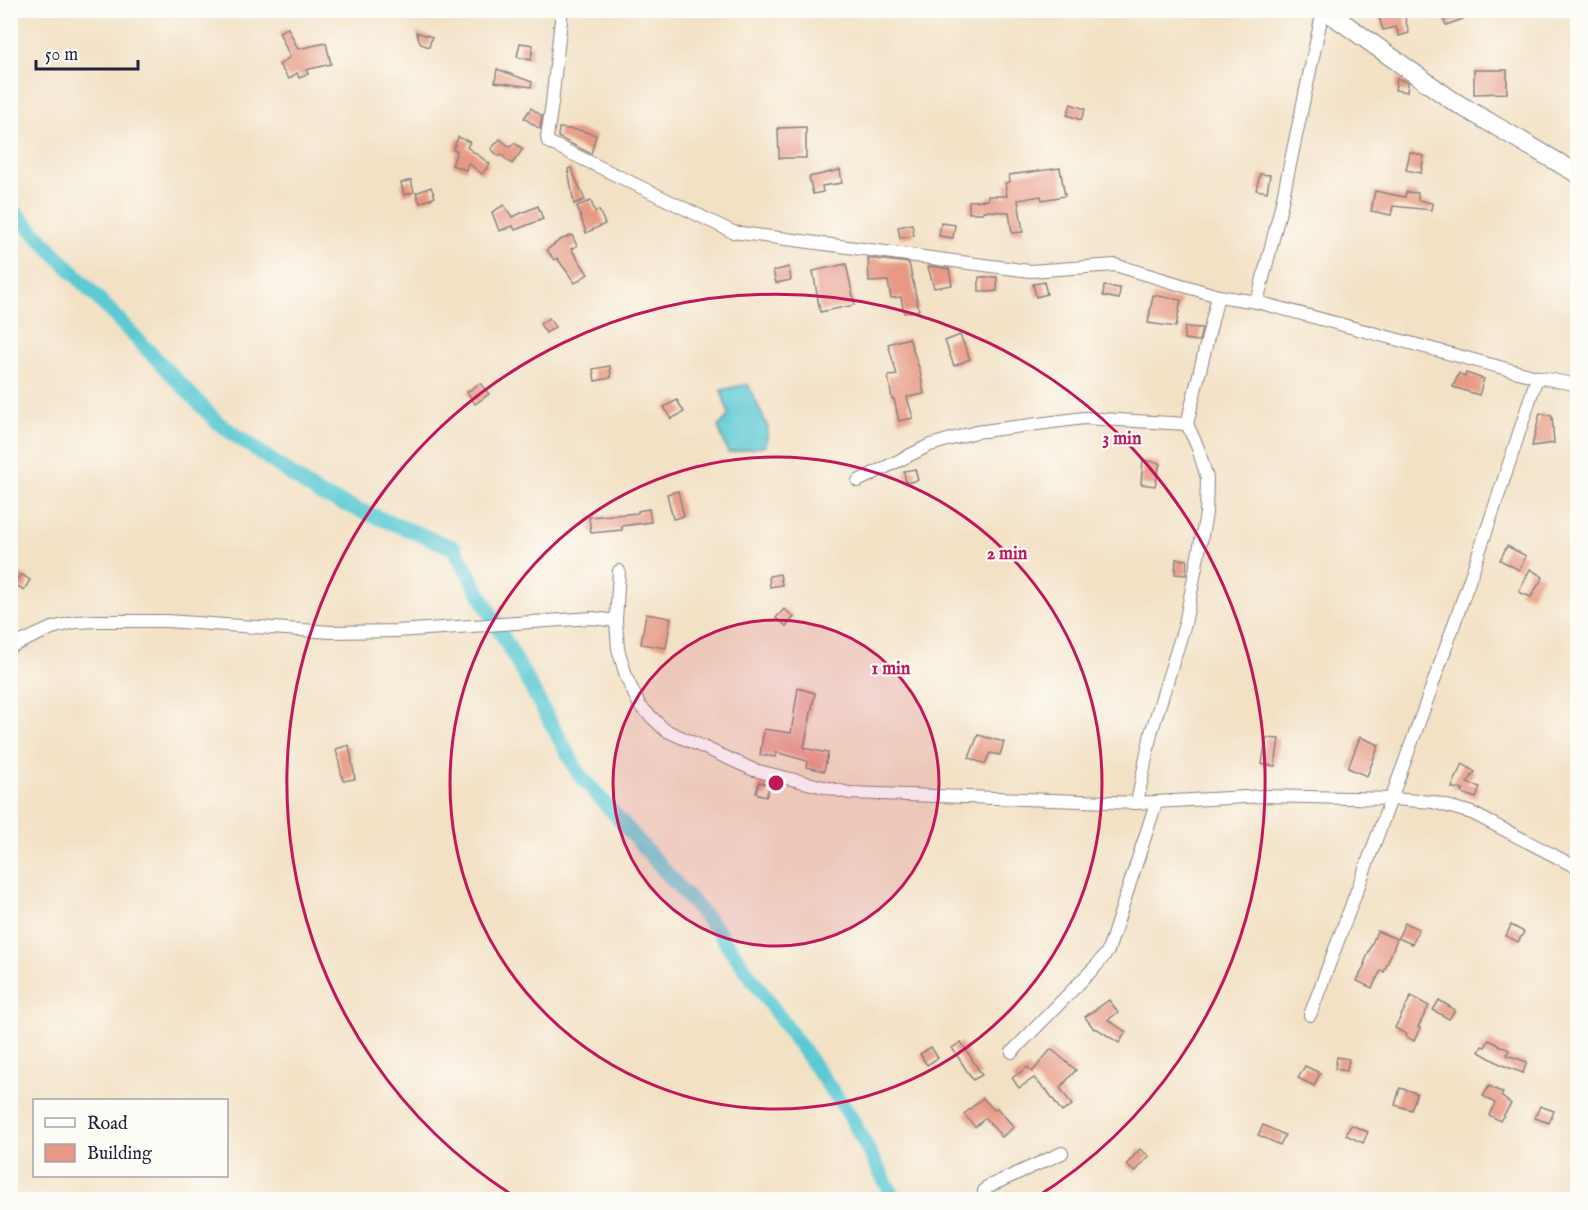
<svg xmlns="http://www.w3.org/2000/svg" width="1588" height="1210" viewBox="0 0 1588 1210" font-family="'IM FELL English',serif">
  <rect width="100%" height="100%" fill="#fdfcf7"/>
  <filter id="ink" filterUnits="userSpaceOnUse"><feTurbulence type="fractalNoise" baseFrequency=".0167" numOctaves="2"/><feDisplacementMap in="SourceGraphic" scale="12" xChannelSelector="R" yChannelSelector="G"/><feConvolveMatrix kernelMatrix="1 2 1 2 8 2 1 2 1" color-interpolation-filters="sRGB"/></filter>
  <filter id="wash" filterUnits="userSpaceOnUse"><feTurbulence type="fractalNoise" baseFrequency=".008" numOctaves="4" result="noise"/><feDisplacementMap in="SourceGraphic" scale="24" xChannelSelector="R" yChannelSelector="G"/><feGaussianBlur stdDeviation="1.35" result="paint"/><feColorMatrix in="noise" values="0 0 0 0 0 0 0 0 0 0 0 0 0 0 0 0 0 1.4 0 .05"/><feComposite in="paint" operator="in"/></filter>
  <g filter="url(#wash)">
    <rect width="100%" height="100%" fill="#f3e1c5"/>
    <polygon fill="#5cc9d3" stroke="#3f7687" stroke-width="1.5" points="748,384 768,428 766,446 728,453 718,427 729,415 721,390"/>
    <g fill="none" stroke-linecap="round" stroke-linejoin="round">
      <polyline stroke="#5cc9d3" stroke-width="15" points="10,207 218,423 319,494 454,548 579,774 717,930 849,1114 895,1200"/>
    </g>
    <g id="blocks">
      <g fill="#e79984">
        <polygon points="1377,10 1403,10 1409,33 1399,36 1396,27 1383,30"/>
        <polygon points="1440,10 1460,10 1463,19 1446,25"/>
        <polygon points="288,28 298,49 326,43 331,64 306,70 308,74 299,78 297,73 289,79 279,65 290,57 279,32"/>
        <polygon points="416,32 432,37 429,47 421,44"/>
        <polygon points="520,43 533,45 531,60 517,57"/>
        <polygon points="497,69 532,82 531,87 495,82"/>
        <polygon points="1474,70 1507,70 1507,93 1474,94"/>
        <polygon points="1397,78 1408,83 1407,92 1395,90"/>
        <polygon points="1071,104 1085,109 1081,120 1067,115"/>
        <polygon points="531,108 542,116 540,129 524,118"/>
        <polygon points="806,127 806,158 779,158 778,128"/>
        <polygon points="559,128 579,130 596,135 591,154 558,137"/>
        <polygon points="458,137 470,142 467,147 490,164 482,174 468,163 466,170 452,165 457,151 453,150"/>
        <polygon points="500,139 510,147 514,143 523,149 512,164 501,155 499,156 491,149"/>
        <polygon points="1410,152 1424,156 1421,173 1406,170"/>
        <polygon points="571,168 585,200 574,204 568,169"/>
        <polygon points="1060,168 1065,196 1042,200 1041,196 1018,200 1023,232 1012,233 1009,212 983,211 983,213 969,213 969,201 988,200 988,196 1007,196 1005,183 1010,182 1009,175"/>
        <polygon points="840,170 842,183 822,186 823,192 813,194 809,177"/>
        <polygon points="1260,174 1270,175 1267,192 1256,190"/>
        <polygon points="411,180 414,192 404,195 401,183"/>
        <polygon points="431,187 435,197 420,203 416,193"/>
        <polygon points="1375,191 1405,197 1406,192 1418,193 1418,200 1432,203 1431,210 1393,206 1391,215 1371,211"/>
        <polygon points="591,201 595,212 599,210 605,224 586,233 577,206"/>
        <polygon points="504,205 512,217 538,206 543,219 515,230 513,226 499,231 492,212"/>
        <polygon points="941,223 955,225 953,238 939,236"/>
        <polygon points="912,224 914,236 900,238 898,227"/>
        <polygon points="572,235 577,246 571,249 588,274 575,283 557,258 554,260 547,250 560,240"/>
        <polygon points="868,258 909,263 919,310 904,313 901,297 891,298 888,281 869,282"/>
        <polygon points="846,264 855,305 820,312 813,271"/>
        <polygon points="932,266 949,269 952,285 934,288 928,267"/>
        <polygon points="789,267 791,280 776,283 773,271"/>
        <polygon points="979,277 997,277 997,291 987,292 986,291 979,291"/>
        <polygon points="1044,282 1047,294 1036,297 1033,284"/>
        <polygon points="1104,286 1120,288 1119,299 1103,296"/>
        <polygon points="1153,295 1181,300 1176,327 1148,323"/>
        <polygon points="549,318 555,327 546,333 540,324"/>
        <polygon points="1185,327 1202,328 1199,341 1184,339"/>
        <polygon points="960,335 970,359 954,366 945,341"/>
        <polygon points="909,338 920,371 924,394 907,397 913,418 899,421 894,399 892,399 888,376 897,375 888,344"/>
        <polygon points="610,366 611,378 595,381 593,369"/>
        <polygon points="1459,373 1465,377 1466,373 1484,379 1479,395 1453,387"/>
        <polygon points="480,383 489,394 475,404 467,392"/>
        <polygon points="677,400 684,412 671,419 664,407"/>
        <polygon points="1540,413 1552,416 1554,443 1532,446"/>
        <polygon points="1143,460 1160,463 1155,486 1141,484"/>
        <polygon points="915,469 918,480 906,483 904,471"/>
        <polygon points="678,491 684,516 673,519 667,494"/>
        <polygon points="649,509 651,522 622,526 622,530 591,533 589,517 638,513 638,511"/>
        <polygon points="1507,546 1526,556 1519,570 1500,560"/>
        <polygon points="1176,559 1187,560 1186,575 1175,574"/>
        <polygon points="1530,569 1543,577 1531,597 1519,592"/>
        <polygon points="21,574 30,580 24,590 14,584"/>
        <polygon points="780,574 782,585 770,587 769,576"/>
        <polygon points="784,609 794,617 786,626 776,618"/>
        <polygon points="646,614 671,618 666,648 641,644"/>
        <polygon points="798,688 815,693 804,748 828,753 824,771 806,767 807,761 776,752 776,757 760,755 764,729 791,733"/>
        <polygon points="978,735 1004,742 1000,755 990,753 985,764 969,758"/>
        <polygon points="1360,737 1379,745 1367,776 1348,768"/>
        <polygon points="1266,738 1279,739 1275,766 1262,764"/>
        <polygon points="349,745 355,779 343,781 336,749"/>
        <polygon points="1463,764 1475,772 1467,783 1480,787 1476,798 1462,793 1463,789 1452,788 1455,778"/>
        <polygon points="759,782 770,785 766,797 756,793"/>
        <polygon points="1405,923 1419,929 1412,944 1398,938"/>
        <polygon points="1511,925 1524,932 1518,942 1506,936"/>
        <polygon points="1377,931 1397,939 1384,972 1381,970 1372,988 1357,981 1365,964 1364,964"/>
        <polygon points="1411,996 1429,1006 1418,1027 1420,1028 1414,1041 1405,1036 1406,1034 1395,1028"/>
        <polygon points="1109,1000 1118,1012 1108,1020 1126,1032 1119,1043 1096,1028 1094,1029 1085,1017"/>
        <polygon points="1439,1000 1455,1010 1449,1019 1433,1010"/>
        <polygon points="1489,1040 1509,1050 1507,1055 1527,1062 1523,1073 1502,1065 1479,1052 1482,1046 1485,1047"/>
        <polygon points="961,1042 982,1075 973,1080 952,1048"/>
        <polygon points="931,1047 938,1058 927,1065 920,1054"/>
        <polygon points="1051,1049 1076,1070 1060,1088 1072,1105 1062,1112 1046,1089 1045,1090 1034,1078 1019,1088 1012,1078 1028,1067 1032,1072"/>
        <polygon points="1337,1057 1349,1059 1347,1071 1335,1069"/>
        <polygon points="1305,1066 1320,1073 1314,1086 1298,1078"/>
        <polygon points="1489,1086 1503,1093 1501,1096 1511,1104 1500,1121 1489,1115 1495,1103 1483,1096"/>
        <polygon points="1400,1088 1417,1093 1411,1110 1395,1105"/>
        <polygon points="983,1098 994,1110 997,1108 1014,1127 1002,1137 985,1118 975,1127 964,1114"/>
        <polygon points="1540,1106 1554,1111 1549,1123 1535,1118"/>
        <polygon points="1263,1125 1285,1135 1280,1145 1258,1135"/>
        <polygon points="1351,1125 1368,1132 1363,1143 1346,1135"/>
        <polygon points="1140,1149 1149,1156 1135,1172 1126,1165"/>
      </g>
    </g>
  </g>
  <g filter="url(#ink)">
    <use href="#blocks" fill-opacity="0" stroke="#8a8280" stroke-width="1.5"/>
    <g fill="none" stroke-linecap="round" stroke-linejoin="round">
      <g stroke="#8a8280" stroke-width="14">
        <g id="minor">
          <polyline points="562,10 552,103 547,137 548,142 733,232 1030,271 1115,265 1218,296 1257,302 1537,377 1578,385"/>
          <polyline points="1257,302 1280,211 1323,10"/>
          <polyline points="858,481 930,445 976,432 1084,418 1187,424 1218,296"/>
          <polyline points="619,571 616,621 618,649 627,679 640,706 665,730 754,770 849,793 1137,803 1264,796 1392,799 1433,802 1472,813 1578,868"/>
          <polyline points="10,647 52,628 76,622 97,621 166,621 332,632 397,631 593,618 616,621"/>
          <polyline points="1137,803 1151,733 1185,624 1206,514 1207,478 1198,448 1187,424"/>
          <path d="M1310 1015C1390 804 1469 592 1537 377"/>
          <polyline points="1012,1052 1096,966 1108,951 1156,803"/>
          <polyline points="984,1200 984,1191 987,1187 1062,1153"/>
        </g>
      </g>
      <g stroke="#8a8280" stroke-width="20">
        <polyline id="secondary" points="1325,10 1453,101 1578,174"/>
      </g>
      <use href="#minor" stroke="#fff" stroke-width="12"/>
      <use href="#secondary" stroke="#fff" stroke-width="18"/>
    </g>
  </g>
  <circle cx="776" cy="783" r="163" fill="#c2185b" fill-opacity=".12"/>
  <g fill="none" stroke="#c2185b" stroke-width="3">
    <circle cx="776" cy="783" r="163"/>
    <circle cx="776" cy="783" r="326"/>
    <path d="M517 1198A489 489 0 1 1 1035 1198"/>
  </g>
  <circle cx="776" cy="783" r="9" fill="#c2185b" stroke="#fdfcf7" stroke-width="3"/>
  <g font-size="18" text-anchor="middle" font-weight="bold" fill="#c2185b" stroke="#fdfcf7" stroke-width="4.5" stroke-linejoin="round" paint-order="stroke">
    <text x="1122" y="444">3 min</text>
    <text x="1007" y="559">2 min</text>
    <text x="891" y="674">1 min</text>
  </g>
  <rect width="1588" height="1210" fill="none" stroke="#fdfcf7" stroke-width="36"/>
  <rect x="33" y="1099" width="195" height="78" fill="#fdfcf7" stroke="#a5a5ac" stroke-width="1.5"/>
  <rect x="45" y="1118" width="30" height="9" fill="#ffffff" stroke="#a5a5ac" stroke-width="1.5"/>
  <text x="87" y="1129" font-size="18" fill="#22223b">Road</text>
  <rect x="45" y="1144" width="30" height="18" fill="#e79984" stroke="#a5a5ac" stroke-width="1.5"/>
  <text x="87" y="1159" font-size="18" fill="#22223b">Building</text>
  <path d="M36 60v9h102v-9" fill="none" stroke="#22223b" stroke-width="3"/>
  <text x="45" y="60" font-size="18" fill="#22223b" stroke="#fdfcf7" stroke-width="4.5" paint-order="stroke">50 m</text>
</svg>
